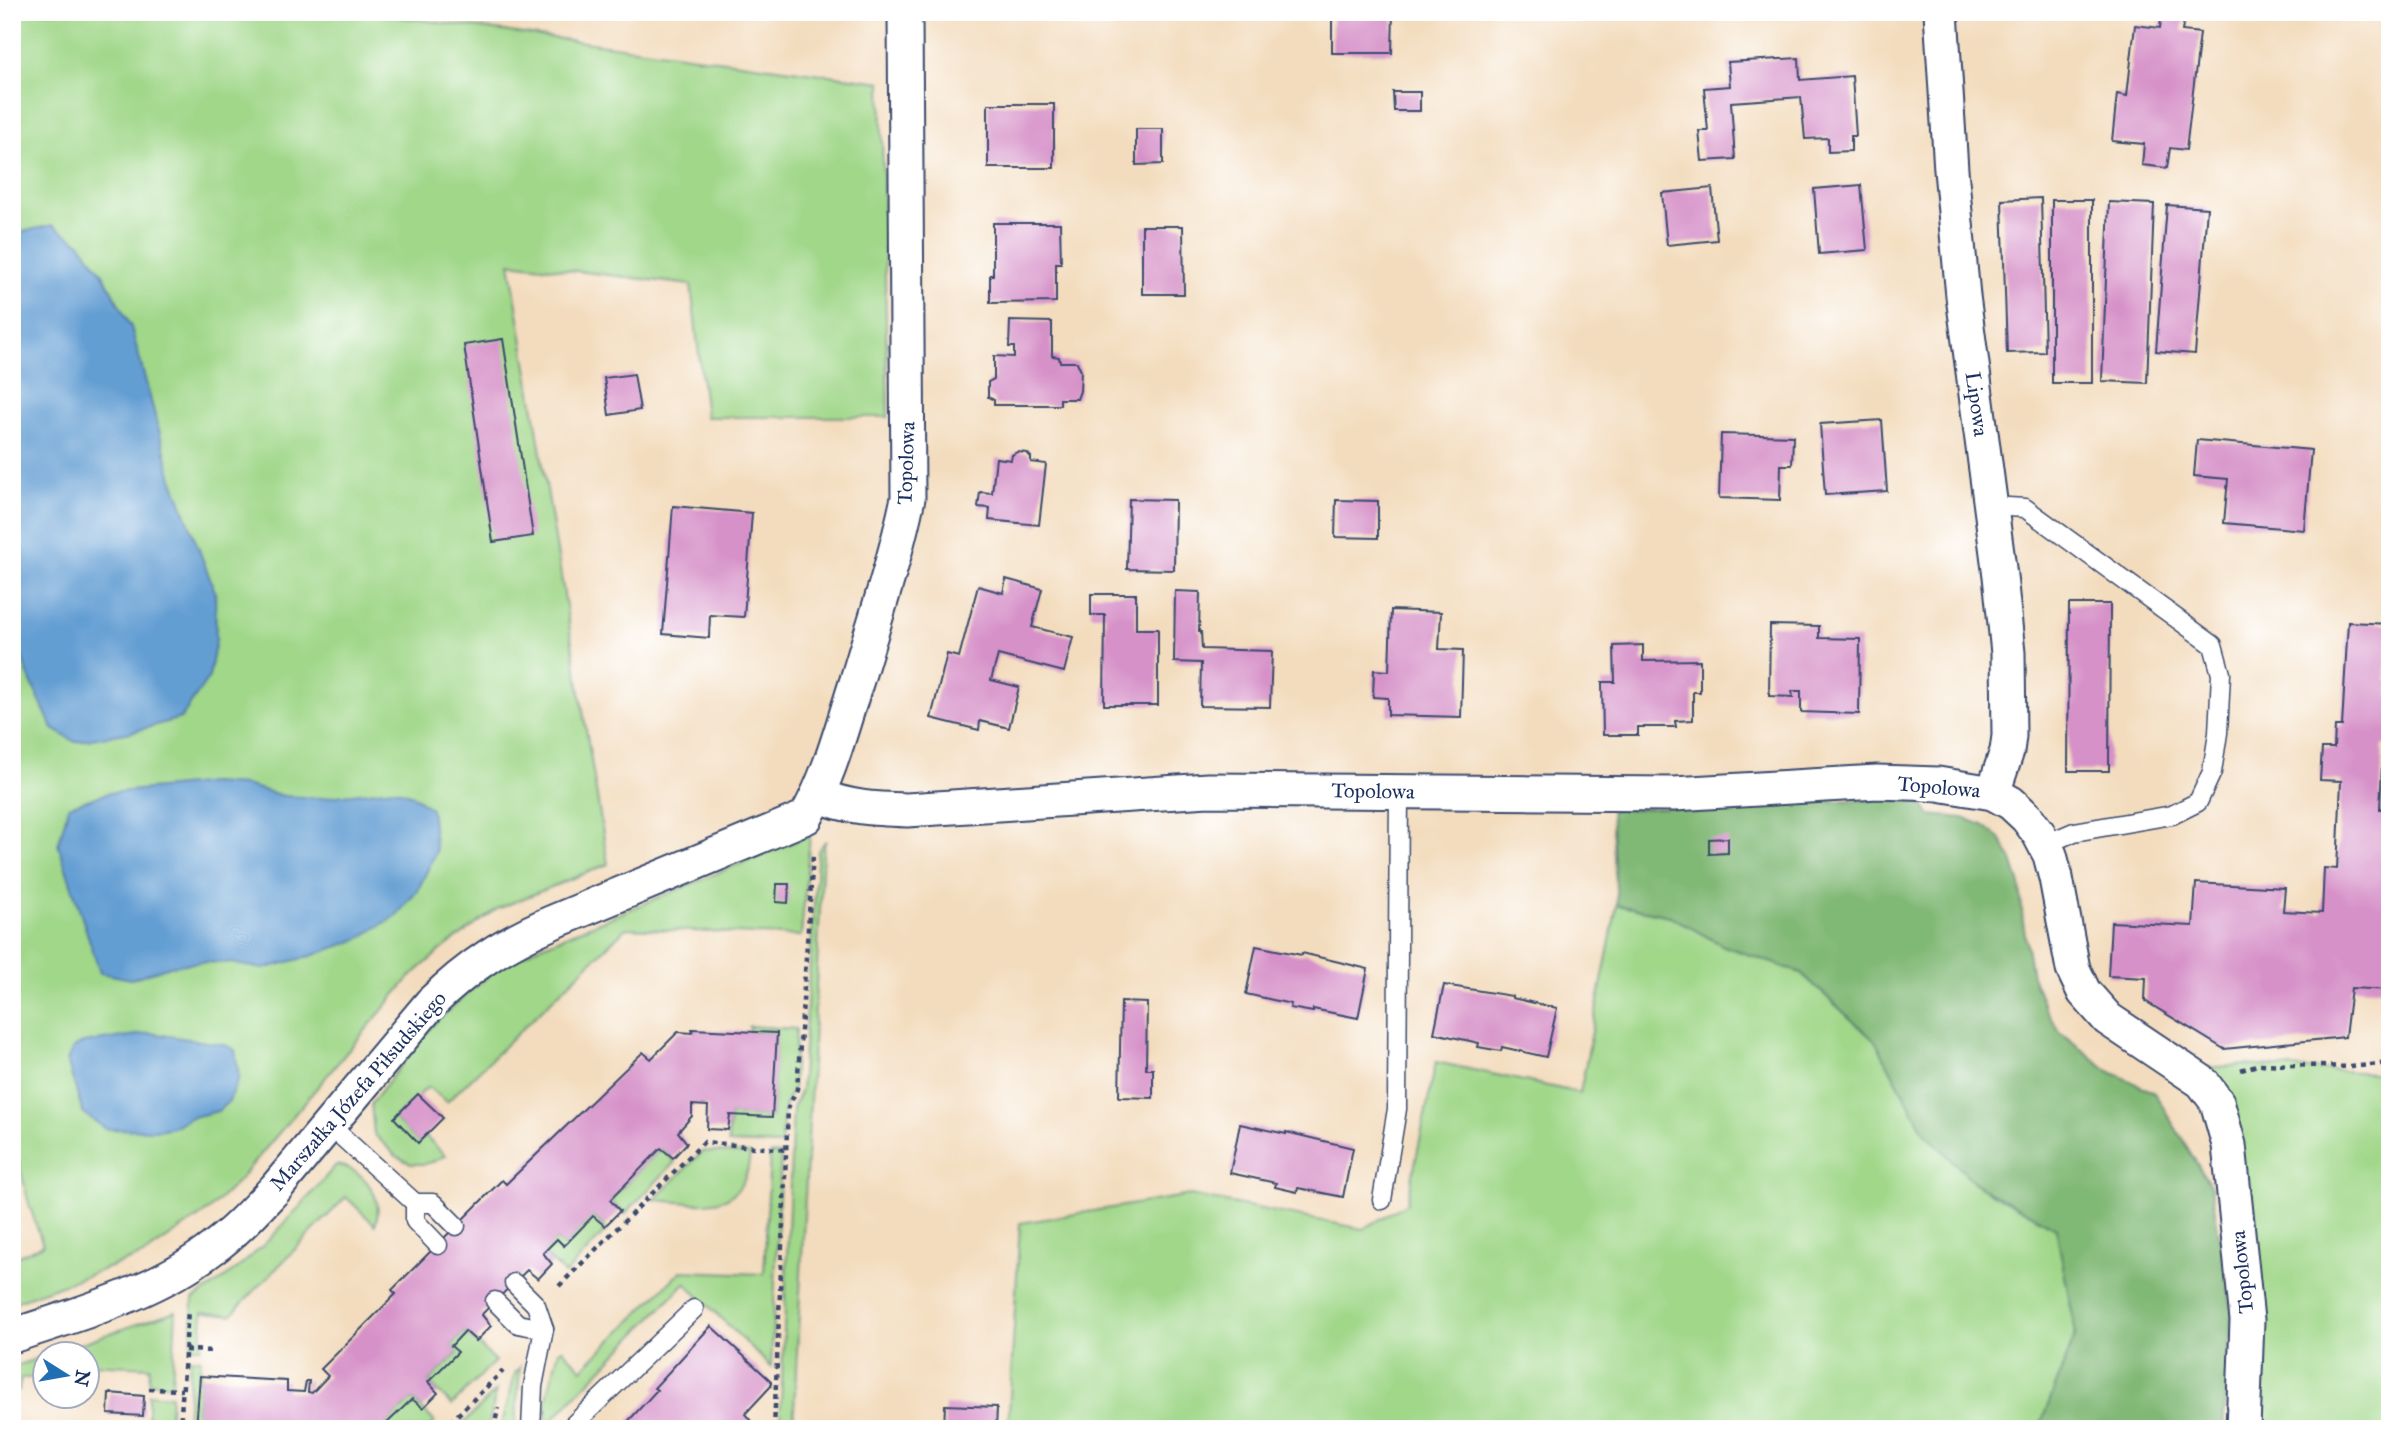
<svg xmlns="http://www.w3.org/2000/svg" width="2402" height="1441" viewBox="0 0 2402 1441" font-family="'IM FELL Great Primer',serif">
  <rect width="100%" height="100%" fill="#fff"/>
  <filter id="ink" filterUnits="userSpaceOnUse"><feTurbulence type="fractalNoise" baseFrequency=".0143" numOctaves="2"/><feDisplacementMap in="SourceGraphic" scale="14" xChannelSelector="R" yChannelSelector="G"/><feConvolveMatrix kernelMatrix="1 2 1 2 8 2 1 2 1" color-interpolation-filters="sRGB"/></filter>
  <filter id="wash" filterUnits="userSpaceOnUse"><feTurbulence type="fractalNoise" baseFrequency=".00686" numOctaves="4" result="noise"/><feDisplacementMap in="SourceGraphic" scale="28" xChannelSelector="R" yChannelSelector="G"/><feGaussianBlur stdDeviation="1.57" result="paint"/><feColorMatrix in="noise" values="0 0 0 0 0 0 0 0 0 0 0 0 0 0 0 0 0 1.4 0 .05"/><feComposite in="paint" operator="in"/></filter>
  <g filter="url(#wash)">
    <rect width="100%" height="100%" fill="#f3dcbd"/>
    <g fill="#a0d789" stroke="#5e8374" stroke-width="2">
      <polygon points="12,12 361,12 881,82 888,417 706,417 691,285 510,263 608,864 497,909 441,950 411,976 240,1179 209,1210 143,1255 12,1303 12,1259 43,1245 29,1204 12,1135"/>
      <polygon points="810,835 801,936 626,928 447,1102 428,1087 394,1118 418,1142 425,1136 445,1155 435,1161 425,1164 411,1164 396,1156 374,1134 371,1104 376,1097 433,1025 465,995 497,969 534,949"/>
      <polygon points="826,840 823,851 793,1429 780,1429 793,1108 801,1090 818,851"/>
      <polygon points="1617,905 1670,916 1724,946 1801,973 1876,1042 1924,1132 1977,1185 2056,1228 2076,1334 2041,1423 2042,1429 1008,1429 1020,1223 1190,1195 1363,1229 1407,1203 1436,1062 1580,1093"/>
      <polygon points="749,1026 796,1029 793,1089 784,1107 781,1145 728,1143 730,1115 772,1117 776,1033 750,1032"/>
      <polygon points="2244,1065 2390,1074 2390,1429 2258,1429 2263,1329 2255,1211 2205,1068"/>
      <polygon points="661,1148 675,1162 625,1214 610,1200"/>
      <path d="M703 1151 750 1154C745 1216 701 1203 654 1200Z"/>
      <polygon points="770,1154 781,1155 771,1367 685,1283 550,1422 546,1418 547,1397 559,1350 562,1349 582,1369 681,1271 764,1274"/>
      <path d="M336 1165C364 1169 385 1197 375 1225L346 1197 231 1315 203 1312 201 1347H191L193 1299C254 1263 290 1218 336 1165Z"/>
      <polygon points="593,1216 607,1230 565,1274 543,1253 557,1239 564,1246"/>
      <polygon points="176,1311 172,1385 149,1382 150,1367 88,1364 88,1354 52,1353"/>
      <polygon points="465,1331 495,1361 452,1405 428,1382 458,1353 451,1346"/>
      <polygon points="45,1356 45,1378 21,1378 19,1390 12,1393 12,1367"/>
      <polygon points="190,1358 201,1359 196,1429 187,1429"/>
      <polygon points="520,1367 515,1429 501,1429 515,1373"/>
      <polygon points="496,1391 488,1429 458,1429"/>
      <polygon points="149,1394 171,1396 169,1429 147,1429"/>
      <polygon points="412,1399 435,1422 428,1429 381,1429"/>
    </g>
    <polygon fill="#80b875" stroke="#4e746a" stroke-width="2" points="1885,799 1921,802 1929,815 1963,818 1983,825 2000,838 2012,860 2020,885 2023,922 2032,976 2045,1008 2060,1032 2109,1071 2154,1092 2211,1187 2232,1311 2223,1429 2042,1429 2041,1423 2076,1334 2056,1228 1977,1185 1924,1132 1876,1042 1801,973 1724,946 1670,916 1617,905 1611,810"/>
    <g fill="#649ed3" stroke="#406698" stroke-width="2">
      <polygon points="52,225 80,243 103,274 131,327 172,478 215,592 216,640 209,677 181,718 132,732 75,742 53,729 31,682 12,632 12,234"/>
      <polygon points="211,783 245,785 284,796 320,798 393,789 411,794 431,809 436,852 418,890 396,916 356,940 311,956 263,969 231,963 201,962 170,966 131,979 100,973 58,844 69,806 108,793"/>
      <polygon points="150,1033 225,1045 235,1050 239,1077 229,1101 218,1111 189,1118 173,1127 158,1130 106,1129 83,1113 67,1061 73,1048 83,1043"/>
    </g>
    <g id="blocks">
      <g fill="#d691c8">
        <polygon points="1332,12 1393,12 1392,53 1332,53"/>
        <polygon points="2162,12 2185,15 2182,31 2200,33 2186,150 2170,148 2167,168 2142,165 2144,144 2112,141 2117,94 2127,96 2135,25 2160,28"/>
        <polygon points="1799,58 1800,80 1852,76 1856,136 1851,136 1851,151 1828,152 1828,138 1805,139 1801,97 1731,102 1735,159 1702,161 1699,131 1708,131 1704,88 1730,86 1728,62"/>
        <polygon points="1393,92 1420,92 1420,111 1394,111"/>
        <rect x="988" y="104" width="66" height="64"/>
        <polygon points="1136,129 1163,129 1163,164 1136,165"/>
        <polygon points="1861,185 1867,250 1819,254 1814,189"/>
        <polygon points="1712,188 1717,240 1667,245 1662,193"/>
        <polygon points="2041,198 2045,352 2007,353 2002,200"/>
        <rect x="2052" y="200" width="40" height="183"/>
        <polygon points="2109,202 2154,204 2147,383 2102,381"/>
        <polygon points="2167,205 2207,208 2195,354 2156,351"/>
        <polygon points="993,223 1060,223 1061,263 1056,263 1056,302 990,303 990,275 993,275"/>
        <polygon points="1142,226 1183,226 1184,294 1142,294"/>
        <polygon points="1010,321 1052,322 1052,356 1059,357 1060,362 1077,362 1081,371 1080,391 1077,399 1060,399 1060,405 994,405 994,400 988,397 988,382 994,379 994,356 1014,357 1014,347 1009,347"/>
        <polygon points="503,339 533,536 493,542 464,345"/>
        <polygon points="634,374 640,410 609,415 604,378"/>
        <polygon points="1882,420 1887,491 1825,495 1820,424"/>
        <polygon points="1721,434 1793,436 1792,465 1781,465 1780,500 1719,498"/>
        <polygon points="2197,440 2311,450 2304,530 2224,523 2228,479 2194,476"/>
        <polygon points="1017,452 1027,453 1031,457 1031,462 1046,464 1039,525 989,520 990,508 978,507 980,492 992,493 996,458 1011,460 1012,455"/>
        <polygon points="1129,499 1175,500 1174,570 1127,569"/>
        <polygon points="1336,500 1378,501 1378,538 1335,537"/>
        <polygon points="673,506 752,513 744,617 710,615 709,638 663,634"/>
        <polygon points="1006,579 1042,589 1032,627 1073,637 1064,672 998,655 991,680 1019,687 1009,728 980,721 979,730 931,718 947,654 959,657 978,586 1003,593"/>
        <polygon points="1175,591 1200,592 1199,632 1201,632 1202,649 1272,651 1270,707 1200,706 1201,663 1174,662"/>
        <polygon points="1091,594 1136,594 1136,629 1158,629 1158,705 1104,705 1105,615 1091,615"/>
        <polygon points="2069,604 2110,604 2109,771 2068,771"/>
        <polygon points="1391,610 1441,612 1439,649 1463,650 1461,717 1388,715 1388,698 1373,697 1374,670 1389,671"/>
        <polygon points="2348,622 2389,624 2386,680 2390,680 2390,746 2383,745 2380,809 2390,809 2390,990 2351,988 2345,1037 2224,1049 2145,1001 2146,978 2108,976 2111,922 2193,926 2196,883 2285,888 2283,911 2322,913 2324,868 2337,869 2341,781 2320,780 2322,748 2334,748 2335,726 2342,726"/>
        <polygon points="1770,625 1819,626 1819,638 1860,639 1859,714 1801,712 1801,691 1792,691 1793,697 1769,696"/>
        <polygon points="1643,645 1643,661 1700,660 1700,692 1693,692 1693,720 1675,721 1676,727 1638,727 1638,735 1603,735 1602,682 1615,682 1614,646"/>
        <polygon points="1728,838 1728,853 1709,854 1709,839"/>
        <polygon points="777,884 789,884 788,903 776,902"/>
        <polygon points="1256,946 1302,955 1302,953 1368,969 1358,1018 1313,1009 1313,1012 1290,1008 1291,1004 1246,994"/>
        <polygon points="1444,985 1512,996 1512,998 1557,1008 1546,1057 1502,1047 1501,1051 1478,1047 1479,1043 1434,1033"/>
        <polygon points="1121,1002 1147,1003 1146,1069 1153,1069 1153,1098 1119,1097"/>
        <polygon points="692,1029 777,1033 772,1117 730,1115 728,1130 707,1129 708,1106 692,1105 692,1116 678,1132 687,1143 673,1158 661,1148 610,1200 620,1211 605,1226 593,1216 564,1246 557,1239 543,1253 552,1264 538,1279 527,1270 483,1313 482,1315 491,1326 476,1341 465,1331 451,1346 458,1352 428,1382 438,1393 423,1408 412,1399 381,1429 196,1429 200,1376 287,1381 287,1391 304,1392 306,1381 309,1381 308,1392 312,1393 328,1376 321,1369 396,1294 392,1290 502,1180 506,1184 643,1052 651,1059 678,1032 693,1033"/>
        <polygon points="418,1094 443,1118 418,1143 394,1118"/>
        <polygon points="1240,1124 1286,1134 1286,1132 1353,1148 1343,1197 1298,1188 1297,1192 1275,1187 1276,1183 1230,1173"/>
        <polygon points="711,1326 771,1381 771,1386 745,1414 755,1426 752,1429 621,1429 657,1390 654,1388"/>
        <polygon points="109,1393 144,1396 143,1416 108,1414"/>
        <polygon points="945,1405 997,1407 996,1429 944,1429"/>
      </g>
    </g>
  </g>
  <g filter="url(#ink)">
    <use href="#blocks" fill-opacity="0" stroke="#3b496c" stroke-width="2"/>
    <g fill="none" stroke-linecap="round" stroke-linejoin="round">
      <g stroke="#3b496c" stroke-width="21">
        <g id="lane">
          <polyline points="1991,506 2025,508 2213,645 2221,674 2218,733 2212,772 2198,802 2172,815 2074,832 2044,845"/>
          <polyline points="328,1124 415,1203 433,1203 456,1226"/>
          <polyline points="1382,1200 1397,1109 1399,791"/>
          <polyline points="415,1203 415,1221 438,1245"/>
          <polyline points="514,1283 536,1305 544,1329 533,1386 531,1429"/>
          <polyline points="495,1301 518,1324 544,1329"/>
          <polyline points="569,1429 694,1309"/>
        </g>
      </g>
      <g stroke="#3b496c" stroke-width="37">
        <g id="street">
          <polyline points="1941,12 1951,170 1963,296 2000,576 2008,653 2009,736 2007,751 1993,793"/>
          <path d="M818 795C847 808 876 809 907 810L1208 790 1674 794 1877 782 1938 784 1993 793 2011 803 2027 818 2039 834 2050 855 2056 878 2073 969 2084 992 2108 1019 2202 1082 2217 1102 2229 1145 2247 1320 2243 1429"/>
          <path d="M12 1336C81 1313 155 1293 213 1248 236 1231 255 1210 275 1189L431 1003C469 966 504 943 553 922L806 817C830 775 842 726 857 680 875 619 895 560 908 498L905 12"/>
        </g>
      </g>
      <g stroke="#3b496c" stroke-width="4.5" stroke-dasharray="5 5" stroke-linecap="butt">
        <polyline points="2241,1070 2260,1064 2351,1067 2390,1063"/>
        <polyline points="559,1286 704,1142 786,1150"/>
        <polyline points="185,1350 214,1351"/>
        <polyline points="149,1389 182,1390"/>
        <polyline points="180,1429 188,1310"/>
        <polyline points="443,1429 503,1371"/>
        <polyline points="494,1429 498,1408"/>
        <polyline points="774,1429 788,1108 797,1089 813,855"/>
      </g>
      <use href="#lane" stroke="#fff" stroke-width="18"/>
      <use href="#street" stroke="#fff" stroke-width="33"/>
    </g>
  </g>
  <g text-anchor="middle" stroke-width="7" stroke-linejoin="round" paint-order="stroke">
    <g font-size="21" fill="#1b2f5e" stroke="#fff">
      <text transform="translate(1977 404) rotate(82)" y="7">Lipowa</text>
      <text transform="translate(906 463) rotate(-88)" y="7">Topolowa</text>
      <text transform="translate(1939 787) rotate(5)" y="7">Topolowa</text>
      <text transform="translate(1373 791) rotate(1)" y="7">Topolowa</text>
      <text transform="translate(358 1091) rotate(-49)" y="7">Marszałka Józefa Piłsudskiego</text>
      <text transform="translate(2242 1272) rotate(-96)" y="7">Topolowa</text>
    </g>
  </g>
  <rect width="2402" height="1441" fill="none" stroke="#fff" stroke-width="42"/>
  <g transform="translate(66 1375) rotate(101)"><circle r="33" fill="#ffffff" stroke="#a4acbf" stroke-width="2"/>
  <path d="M0-5L12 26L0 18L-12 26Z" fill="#1f6fb2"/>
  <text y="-10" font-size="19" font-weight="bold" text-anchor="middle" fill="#1b2f5e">N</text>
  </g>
</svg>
